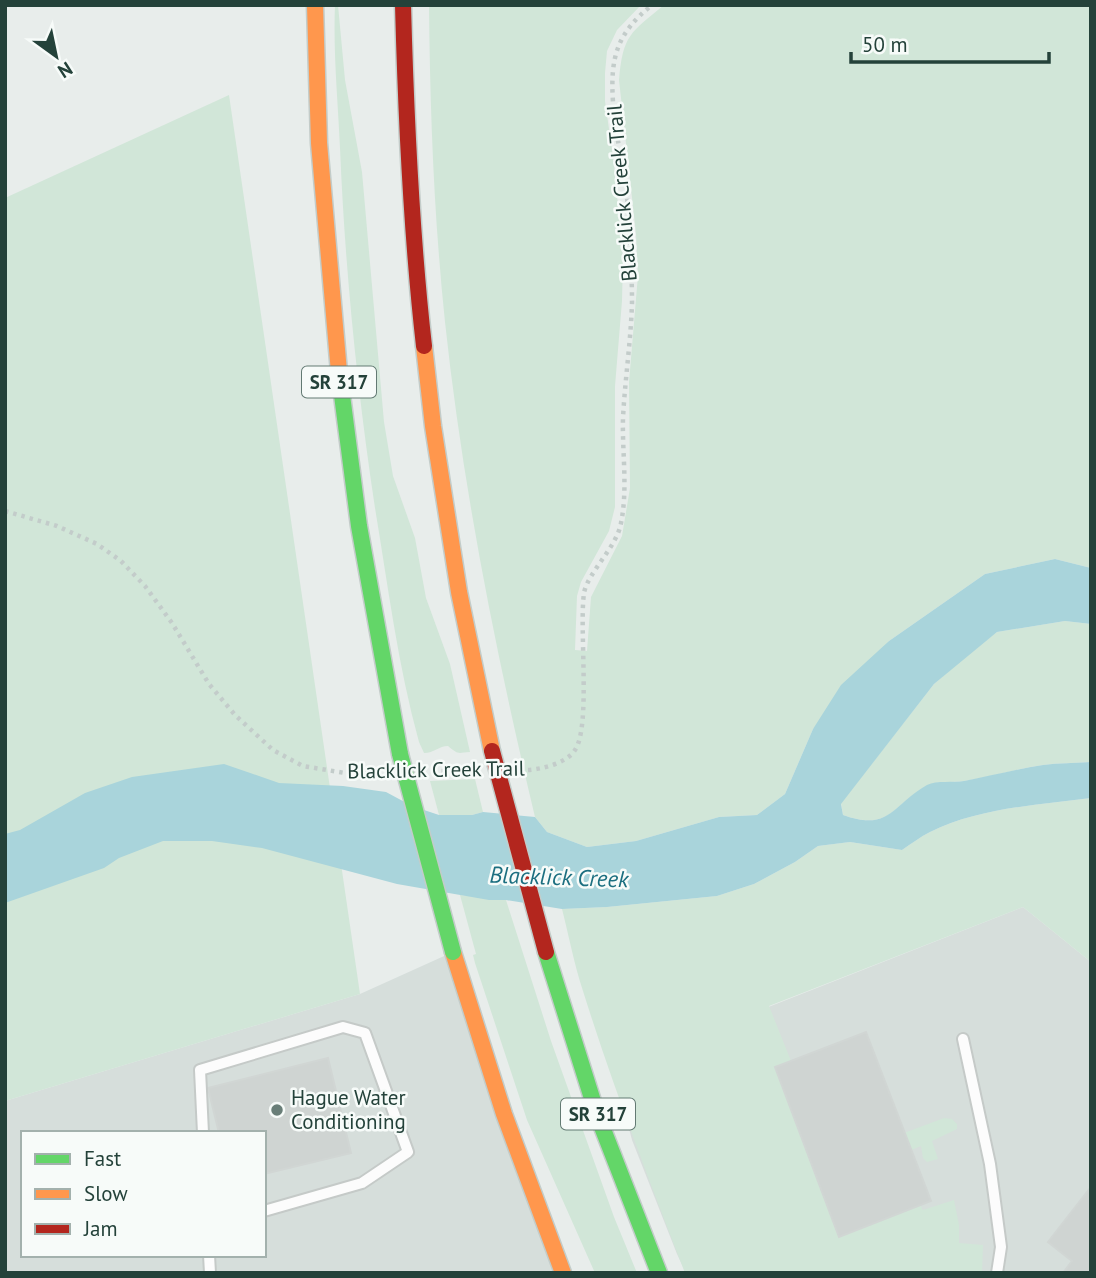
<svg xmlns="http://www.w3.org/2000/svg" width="1096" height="1278" viewBox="0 0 1096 1278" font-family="'PT Sans',sans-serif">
  <rect width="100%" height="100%" fill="#e8edeb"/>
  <g fill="#d6dedb" fill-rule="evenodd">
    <polygon points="1023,907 1091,962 1091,1273 686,1273 677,1254 632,1140 613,1068"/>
    <path d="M453 952 563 1273H5V1101L360 994ZM23 1133H264V1255H23Z"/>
  </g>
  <g fill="#d1e6d8">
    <path d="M335 5H338L345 80 362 172 384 422 393 476 415 538 426 598 450 664 470 752C457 753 459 755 448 746 439 746 434 753 424 753L419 742C398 666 388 586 375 508 357 388 345 269 340 148 338 101 333 53 335 5Z"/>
    <path d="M429 5H641L617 30 607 51 605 73V101L614 164 623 258 622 301 615 386V507L609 531 581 582 577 596 575 650 587 651 591 597 622 536 630 488 629 382 638 275 636 234 619 80C623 35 630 33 664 5H1091V568L1055 559 985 574 889 641 813 729 785 794 757 815 719 817 636 841 587 847 547 832 535 817C496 654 463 489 445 322 434 217 430 111 429 5Z"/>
    <polygon points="229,95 360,994 5,1101 5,198"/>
    <path d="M1065 621 1091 624V762C1075 763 1058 763 1043 765 1016 769 990 777 964 781 952 783 937 780 927 786 892 805 890 832 843 815L841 803 934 684 973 650 997 632Z"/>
    <polygon points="475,779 483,812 472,815 439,815 430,781"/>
    <path d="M1091 798V962L1023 907 769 1006 791 1061 775 1068 839 1237 920 1205 923 1210 954 1200 959 1225V1243L983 1245 982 1273H685C649 1180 613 1087 583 991 574 964 569 936 562 909L607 907 717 896 754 884 795 862 818 846 850 842 902 850C911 844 920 837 930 832 979 808 1037 805 1091 798Z"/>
    <polygon points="460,895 506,900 551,1041 614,1217 637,1273 595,1273 527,1120 475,963 473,955 476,954"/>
    <polygon points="944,1118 952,1119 957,1124 957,1129 932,1141 938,1159 927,1162 923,1158 921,1146 911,1150 904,1133"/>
  </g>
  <path fill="#a9d4db" d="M1055 559 1091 568V624L1065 621 997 632 934 684 841 804 843 815C890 832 892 805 927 785 937 780 953 783 964 781 990 776 1016 769 1043 765 1058 763 1075 763 1091 762V798C1037 805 979 808 930 832 920 837 911 844 902 850L850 842 818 846 795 862 754 884 717 896 607 907 562 909 506 900H489L397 884 262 848 212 841H163L119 858 104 868 5 903V834L20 830 85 793 132 777 224 764 279 783 343 786 386 792 412 806 439 815H472L483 812 535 817 547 832 587 847 636 841 719 817 757 815 785 794 813 729 841 685 889 641 985 574Z"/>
  <g fill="#cfd4d2" stroke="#d1d6d4" stroke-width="2">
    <polygon points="866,1032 931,1201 839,1237 775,1067"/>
    <polygon points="328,1058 351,1153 264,1174 264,1133 219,1133 208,1088"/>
    <polygon points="1091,1187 1091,1273 1063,1273 1072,1261 1048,1242"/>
  </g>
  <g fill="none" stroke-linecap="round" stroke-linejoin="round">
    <g stroke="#c5cac8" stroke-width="14">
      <g id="lane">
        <polyline points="963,1039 990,1164 1001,1247 997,1273"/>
        <polyline points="203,1133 200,1070 343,1027 365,1033 408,1152 362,1183 264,1211"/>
        <polyline points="209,1255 210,1273"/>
      </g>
    </g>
    <g stroke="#c3ccc9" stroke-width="19">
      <g id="fast">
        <polyline points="339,372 359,526 400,754"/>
        <polyline points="546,952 597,1114 659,1273"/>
      </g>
    </g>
    <g stroke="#c3ccc9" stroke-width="19">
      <g id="slow">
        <polyline points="315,5 319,143 339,372"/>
        <polyline points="424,346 433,426 459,592 492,751"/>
        <polyline points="453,952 504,1114 563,1273"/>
      </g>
    </g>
    <g stroke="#c3ccc9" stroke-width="19">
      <path id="jam" d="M403 5C406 119 411 232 424 346"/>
    </g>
    <g stroke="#c3ccca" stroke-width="4.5" stroke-dasharray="3.5 5" stroke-linecap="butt">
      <polyline points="5,511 57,526 97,544 121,561 145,586 172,623 209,684 235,715 273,750 303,766 345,773 376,772"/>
      <path d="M528 770C542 769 567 763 575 750 591 727 579 629 584 593 588 572 617 547 621 523 628 489 622 452 623 418 625 379 631 340 632 302 632 274 630 245 629 217 626 178 616 140 613 102 610 57 617 33 652 5"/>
      <polyline points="433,771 467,771"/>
    </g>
    <use href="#lane" stroke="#fcfcfc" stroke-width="10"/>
    <use href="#fast" stroke="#63d668" stroke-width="16"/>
    <use href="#slow" stroke="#ff974d" stroke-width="16"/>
    <use href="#jam" stroke="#b3261e" stroke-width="16"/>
    <g stroke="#c3ccc9" stroke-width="19" stroke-linecap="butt">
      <polyline id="fast-bridge" points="400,754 453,952"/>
    </g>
    <g stroke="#c3ccc9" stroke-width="19" stroke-linecap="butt">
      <polyline id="jam-bridge" points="492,751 546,952"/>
    </g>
    <use href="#fast-bridge" stroke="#63d668" stroke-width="16"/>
    <use href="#jam-bridge" stroke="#b3261e" stroke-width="16"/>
  </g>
  <circle fill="#697e78" stroke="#f7fbf9" stroke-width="2.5" cx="277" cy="1110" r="7"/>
  <g text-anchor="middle" stroke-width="5" stroke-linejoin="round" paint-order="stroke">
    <g fill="#f7fbf9" stroke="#637a73" stroke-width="2">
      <rect x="302" y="366.5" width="74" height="31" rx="5"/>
      <rect x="561" y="1098.5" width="74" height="31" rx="5"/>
    </g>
    <g font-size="19" font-weight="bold" fill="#24423a">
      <text x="339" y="389">SR 317</text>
      <text x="598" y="1121">SR 317</text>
    </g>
    <g font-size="21" fill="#24423a" stroke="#f7fbf9">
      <text transform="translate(622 193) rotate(-95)" y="7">Blacklick Creek Trail</text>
      <text transform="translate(436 770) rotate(-1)" y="7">Blacklick Creek Trail</text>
    </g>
    <g font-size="21" fill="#24423a" stroke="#f7fbf9" text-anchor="start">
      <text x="291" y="1105">Hague Water<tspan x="291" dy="24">Conditioning</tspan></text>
    </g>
    <g font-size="23" font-style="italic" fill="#1c6f80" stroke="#f7fbf9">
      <text transform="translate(559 877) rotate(2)" y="8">Blacklick Creek</text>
    </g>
  </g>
  <rect width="1096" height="1278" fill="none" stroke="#24423a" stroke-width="14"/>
  <rect x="21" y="1131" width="245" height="126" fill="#f7fbf9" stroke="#a3b1ad" stroke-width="2"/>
  <rect x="35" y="1154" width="35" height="10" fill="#63d668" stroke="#a3b1ad" stroke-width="2"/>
  <text x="84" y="1166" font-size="21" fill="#24423a">Fast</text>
  <rect x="35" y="1189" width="35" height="10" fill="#ff974d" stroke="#a3b1ad" stroke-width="2"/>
  <text x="84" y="1201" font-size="21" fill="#24423a">Slow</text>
  <rect x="35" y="1224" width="35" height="10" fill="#b3261e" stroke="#a3b1ad" stroke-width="2"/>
  <text x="84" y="1236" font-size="21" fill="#24423a">Jam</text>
  <g transform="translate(56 56) rotate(147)" stroke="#f7fbf9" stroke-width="5" paint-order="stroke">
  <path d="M0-5L12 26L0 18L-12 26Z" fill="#24423a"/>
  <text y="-10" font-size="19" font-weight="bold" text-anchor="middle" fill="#24423a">N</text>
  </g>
  <path d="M851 52v10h198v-10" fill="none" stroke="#24423a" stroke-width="3.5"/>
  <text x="862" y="52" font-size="21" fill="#24423a" stroke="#f7fbf9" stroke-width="5" paint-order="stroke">50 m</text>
</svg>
